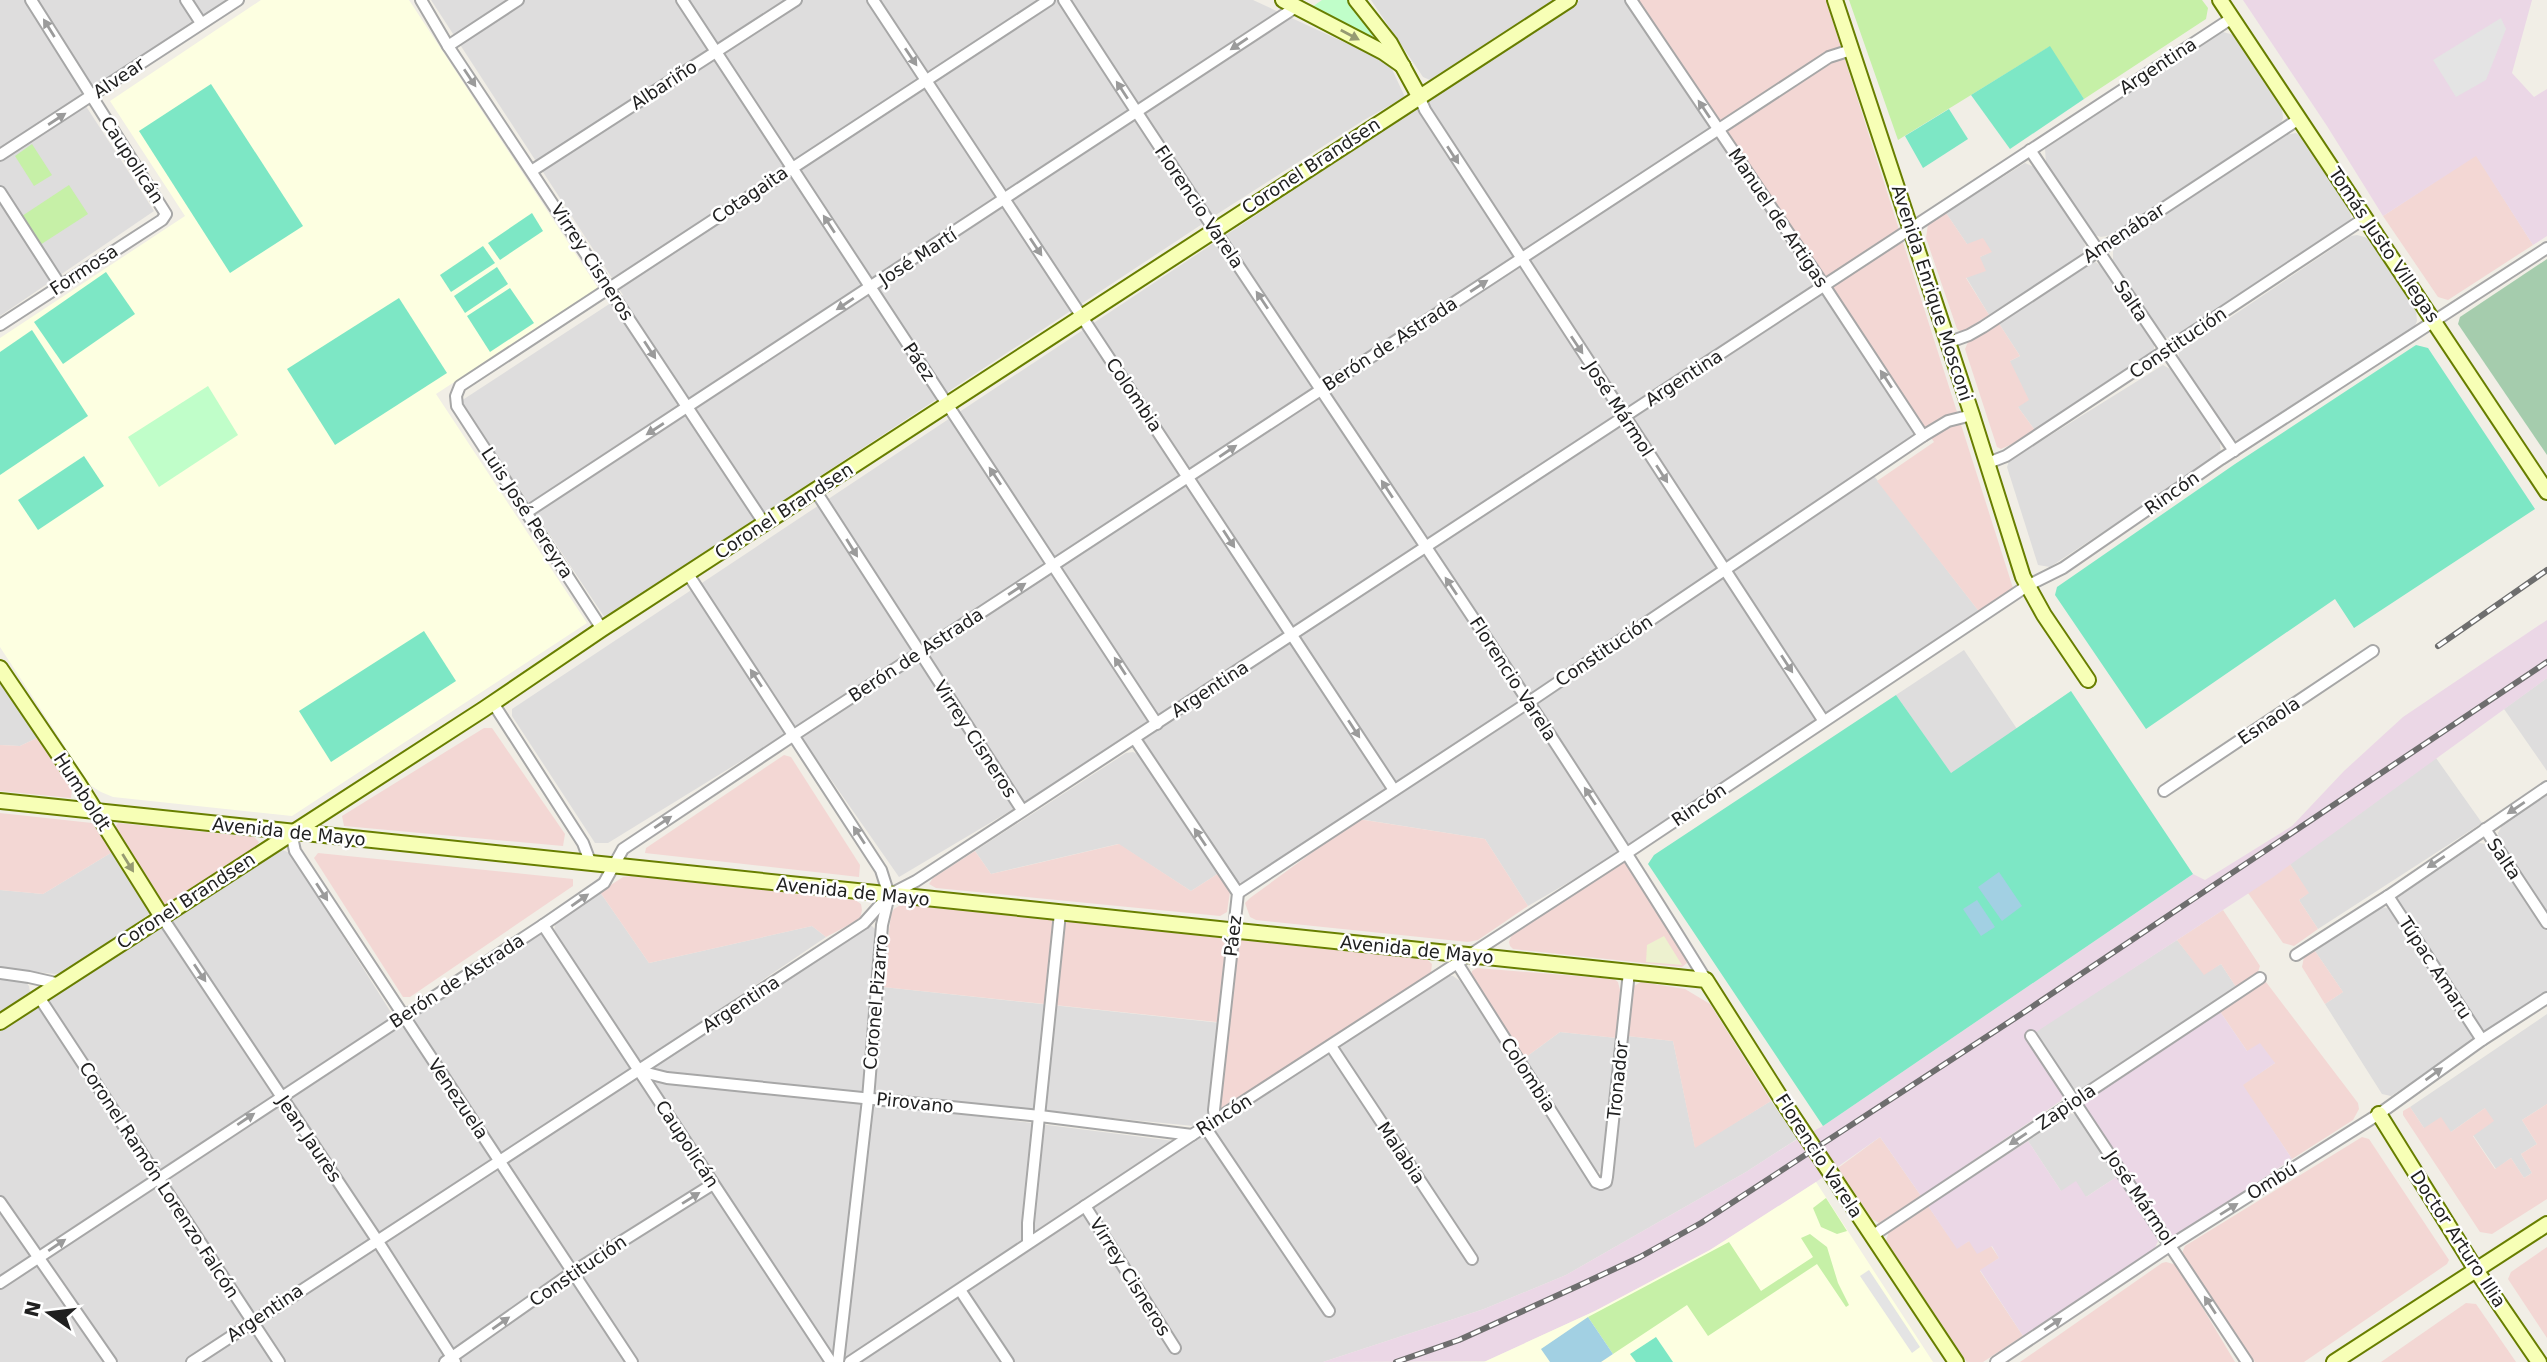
<svg xmlns="http://www.w3.org/2000/svg" width="2547" height="1362" viewBox="0 0 2547 1362" font-family="'DejaVu Sans',sans-serif">
  <rect width="100%" height="100%" fill="#f1eee6"/>
  <g fill="#dedddd">
    <polygon points="0,0 228,0 80,97 154,211 0,316"/>
    <polygon points="431,0 1253,0 1389,63 1405,97 1364,120 1222,211 605,618 461,401 623,295"/>
    <polygon points="1371,0 1554,0 1430,80 1423,77"/>
    <polygon points="1580,0 1625,0 1915,428 1915,440 1871,472 1981,614 1614,856 1528,906 1485,839 1359,819 1249,881 1242,883 1236,881 1138,735 899,877 795,728 608,843 595,843 512,716 512,709"/>
    <polygon points="2223,32 2234,35 2282,108 2283,118 2281,123 2111,235 2101,237 2095,235 2046,163 2045,149 2217,33"/>
    <polygon points="2296,133 2302,137 2350,209 2351,220 2349,225 2178,337 2168,338 2163,336 2113,264 2113,250 2285,135"/>
    <polygon points="2025,163 2034,167 2084,241 2085,246 2082,255 1989,315 1966,277 1980,257 1991,252 1967,244 1946,213"/>
    <polygon points="2357,235 2368,238 2416,311 2417,321 2415,326 2245,438 2235,440 2229,438 2178,362 2179,352 2351,236"/>
    <polygon points="2095,262 2101,266 2154,344 2154,352 2037,433 2018,407 2010,361 2020,356 1998,322 2089,263"/>
    <polygon points="2163,365 2170,369 2220,443 2221,454 2050,567 2038,565 2007,467 2009,461"/>
    <polygon points="1964,650 2017,729 1951,774 1896,695"/>
    <polygon points="0,677 39,737 20,746 0,745"/>
    <polygon points="2547,678 2547,771 2504,709"/>
    <polygon points="1133,752 1139,755 1219,873 1191,891 1118,844 991,874 975,851 1126,753"/>
    <polygon points="2436,758 2482,823 2318,929 2299,900 2308,893 2290,864"/>
    <polygon points="2547,792 2547,912 2499,840 2498,833 2504,822"/>
    <polygon points="2476,842 2489,845 2547,931 2547,993 2492,1029 2483,1031 2480,1029 2398,904 2397,897"/>
    <polygon points="280,849 290,853 399,1025 540,932 547,935 636,1077 867,926 872,926 879,933 864,1102 1190,1143 1448,976 1453,976 1460,981 1590,1182 1597,1189 1604,1190 1611,1186 1613,1179 1627,1036 1673,1041 1695,1147 1771,1101 1797,1139 1746,1172 1566,1275 1484,1309 1323,1362 0,1362 0,1029"/>
    <polygon points="114,851 150,907 149,914 71,970 55,974 0,968 0,890 43,894"/>
    <polygon points="600,892 649,963 812,926 826,937 641,1063 554,934 555,924"/>
    <polygon points="2381,907 2388,908 2471,1030 2472,1038 2468,1046 2391,1096 2382,1094 2325,1004 2343,992 2315,951"/>
    <polygon points="2177,940 2204,974 2221,964 2236,987 2082,1088 2075,1089 2070,1085 2036,1031"/>
    <polygon points="0,978 25,981 29,986 30,992 28,996 0,1014"/>
    <polygon points="883,987 1221,1023 1211,1117 1194,1126 883,1096 878,1094 873,1084"/>
    <polygon points="2547,1014 2547,1104 2522,1120 2537,1144 2521,1154 2532,1173 2524,1178 2511,1158 2496,1169 2473,1135 2485,1108 2451,1132 2424,1128 2410,1107"/>
    <polygon points="1560,1032 1617,1038 1602,1169 1599,1172 1594,1169 1522,1060"/>
    <polygon points="2069,1113 2076,1115 2118,1176 2086,1197 2061,1191 2028,1141"/>
  </g>
  <g fill="#f3d7d4">
    <polygon points="1636,0 1826,0 2013,588 2012,593 1981,614 1877,481 1934,442"/>
    <polygon points="2476,155 2533,245 2448,300 2438,297 2383,216"/>
    <polygon points="1946,213 1967,244 1983,238 1992,252 1980,257 1986,271 1966,278 1989,315 1962,332 1957,329 1926,238 1928,224"/>
    <polygon points="1998,322 2020,356 2010,361 2029,400 2018,407 2037,433 2001,449 1997,447 1965,349 1968,342"/>
    <polygon points="484,728 492,728 565,834 563,846 344,826 342,816"/>
    <polygon points="39,737 72,790 71,798 0,791 0,745 20,746"/>
    <polygon points="784,755 791,757 860,865 859,877 645,853 646,848"/>
    <polygon points="0,813 92,823 97,826 114,851 43,894 0,890"/>
    <polygon points="1358,819 1485,839 1528,906 1478,940 1468,942 1256,920 1250,917 1245,903 1250,898"/>
    <polygon points="118,823 254,837 259,842 255,849 167,907 163,906 113,830"/>
    <polygon points="1119,844 1191,891 1219,873 1230,892 1227,912 1220,916 936,888 929,884 933,878 975,851 991,874"/>
    <polygon points="318,853 573,879 573,886 410,997 403,997 314,858"/>
    <polygon points="1623,862 1629,865 1687,957 1687,963 1682,967 1513,949 1510,946 1509,942 1512,934 1617,864"/>
    <polygon points="2290,864 2309,893 2299,900 2318,929 2294,946 2283,943 2248,893"/>
    <polygon points="632,876 854,899 861,904 862,910 860,919 826,937 812,926 649,963 600,892 623,877"/>
    <polygon points="902,904 1421,959 1428,960 1432,964 1431,972 1426,976 1228,1113 1220,1113 1217,1109 1226,1023 883,987 891,914 894,909"/>
    <polygon points="2223,910 2260,966 2258,972 2236,987 2221,964 2204,975 2177,940"/>
    <polygon points="2315,951 2343,992 2325,1004 2302,967 2304,957"/>
    <polygon points="1477,968 1614,979 1618,982 1620,990 1617,1038 1560,1032 1522,1060 1471,980 1472,971"/>
    <polygon points="1641,982 1685,989 1710,1004 1771,1101 1695,1148 1673,1041 1627,1036 1632,987"/>
    <polygon points="2266,982 2358,1103 2359,1109 2353,1120 2292,1159 2242,1085 2275,1063 2247,1051 2219,1010"/>
    <polygon points="2547,1104 2547,1199 2492,1234 2480,1232 2403,1115 2403,1111 2410,1107 2424,1128 2441,1117 2451,1132 2485,1108 2494,1121 2473,1136 2495,1169 2511,1158 2524,1178 2532,1173 2521,1154 2537,1144 2522,1120"/>
    <polygon points="1880,1137 1921,1196 1879,1223 1872,1219 1838,1168"/>
    <polygon points="2362,1137 2369,1139 2449,1260 2447,1264 2304,1362 2255,1362 2183,1259 2182,1253 2185,1246"/>
    <polygon points="1928,1206 1957,1248 1969,1241 1991,1246 1999,1258 1980,1271 2023,1336 1983,1362 1967,1362 1886,1241 1889,1231"/>
    <polygon points="2547,1247 2547,1338 2508,1279 2511,1272"/>
    <polygon points="2166,1262 2177,1265 2235,1362 2020,1362 2162,1263"/>
    <polygon points="2466,1303 2476,1304 2516,1362 2381,1362"/>
  </g>
  <g fill="#ebd7e6">
    <polygon points="2243,0 2532,0 2512,73 2534,97 2547,89 2547,236 2533,245 2476,156 2383,216 2327,126"/>
    <polygon points="2547,620 2547,678 2272,878 2027,1038 2063,1093 2062,1100 1921,1196 1880,1137 1816,1182 1710,1250 1595,1311 1486,1361 1323,1362 1484,1309 1566,1275 1746,1172 1791,1143 1823,1126 2193,874 2205,880 2292,826 2344,771 2403,717"/>
    <polygon points="2219,1010 2247,1051 2260,1043 2275,1063 2243,1085 2292,1159 2178,1236 2171,1237 2083,1106 2083,1103"/>
    <polygon points="2028,1141 2061,1191 2076,1181 2086,1197 2118,1176 2158,1241 2154,1250 2023,1336 1980,1270 1999,1258 1992,1246 1977,1254 1969,1241 1957,1249 1928,1206"/>
  </g>
  <g fill="#fdffe1">
    <polygon points="261,0 409,0 598,288 436,394 587,623 292,816 113,797 101,792 90,785 0,647 0,338 185,216 110,101"/>
    <polygon points="1816,1182 1933,1362 1484,1362 1595,1311 1710,1250"/>
  </g>
  <polygon fill="#edf1cf" points="1664,936 1682,965 1646,962 1647,945"/>
  <g fill="#c6f0a7">
    <polygon points="1849,0 2202,0 2208,8 2206,19 2084,99 2049,47 1898,140"/>
    <polygon points="32,144 52,175 34,186 15,156"/>
    <polygon points="69,185 88,214 40,245 22,216"/>
    <polygon points="1826,1198 1847,1231 1837,1234 1821,1227 1813,1208"/>
    <polygon points="1810,1234 1827,1247 1838,1283 1849,1305 1846,1307 1817,1264 1708,1336 1687,1305 1613,1354 1588,1317 1729,1242 1761,1291 1813,1257 1801,1238"/>
  </g>
  <polygon fill="#a5ccad" points="2547,259 2547,455 2458,324 2460,317"/>
  <g fill="#c0fec9">
    <polygon points="1322,0 1350,0 1374,29 1372,38 1316,13 1312,7"/>
    <polygon points="208,386 238,435 159,487 128,437"/>
  </g>
  <g fill="#7de7c5">
    <polygon points="2050,46 2084,99 2010,149 1971,95"/>
    <polygon points="211,84 303,226 230,273 139,131"/>
    <polygon points="1949,109 1968,139 1923,168 1905,136"/>
    <polygon points="532,213 543,231 500,260 488,243"/>
    <polygon points="483,246 495,263 451,292 440,275"/>
    <polygon points="497,267 508,284 465,313 454,296"/>
    <polygon points="106,272 135,314 63,364 34,322"/>
    <polygon points="510,288 534,323 490,352 467,316"/>
    <polygon points="399,298 447,373 335,445 287,369"/>
    <polygon points="32,330 88,416 0,475 0,352"/>
    <polygon points="2416,345 2428,348 2535,509 2354,628 2335,599 2146,729 2055,595 2057,587 2235,464"/>
    <polygon points="84,456 104,486 38,530 18,500"/>
    <polygon points="424,631 456,681 331,762 299,711"/>
    <polygon points="2071,691 2193,874 1823,1126 1648,864 1654,855 1896,695 1951,773"/>
    <polygon points="1656,1337 1673,1362 1636,1362 1630,1354"/>
  </g>
  <g fill="#e4e4e4">
    <polygon points="2501,18 2506,29 2486,80 2456,97 2433,60"/>
    <polygon points="1869,1270 1920,1347 1912,1353 1860,1276"/>
  </g>
  <g fill="#a2d0e3">
    <polygon points="1999,872 2022,906 2002,921 1978,887"/>
    <polygon points="1977,900 1995,927 1981,936 1963,909"/>
    <polygon points="1588,1317 1613,1354 1601,1362 1550,1362 1541,1349"/>
  </g>
  <g fill="none" stroke-linecap="round" stroke-linejoin="round">
    <g stroke="#a7a7a7" stroke-width="14">
      <g id="street">
        <polyline points="186,0 201,23"/>
        <polyline points="421,0 448,46 764,523"/>
        <polyline points="682,0 1157,724"/>
        <polyline points="873,0 1394,790"/>
        <path d="M1064 0C1275 329 1501 648 1706 980"/>
        <polyline points="1631,0 1825,287 1923,436"/>
        <polyline points="448,46 518,0"/>
        <polyline points="1419,96 1425,110 1823,720"/>
        <polyline points="2030,150 2234,451"/>
        <polyline points="0,155 238,0"/>
        <polyline points="533,170 796,0"/>
        <polyline points="0,192 60,285"/>
        <polyline points="0,325 162,220 166,214 31,0"/>
        <polyline points="1947,343 1969,335 1983,327 2299,119"/>
        <polyline points="1988,463 2006,456 2365,218"/>
        <polyline points="815,490 1022,810"/>
        <polyline points="527,512 1296,7"/>
        <polyline points="688,574 881,870 889,895 882,925 868,1099 838,1362"/>
        <polyline points="602,629 457,406 456,396 460,386 1049,0"/>
        <polyline points="493,703 583,843 591,864"/>
        <polyline points="1135,739 1238,893 1214,1110 1215,1120"/>
        <polyline points="2164,791 2373,651"/>
        <polyline points="2485,829 2547,923"/>
        <polyline points="291,833 295,851 632,1362"/>
        <polyline points="1238,893 1529,702 1923,436 1948,421 1972,415"/>
        <polyline points="2388,896 2482,1040"/>
        <polyline points="162,917 377,1240 455,1362"/>
        <polyline points="543,925 831,1362"/>
        <polyline points="2296,955 2388,896 2547,787"/>
        <polyline points="1457,963 1596,1182 1601,1184 1606,1182 1607,1177 1629,972"/>
        <polyline points="0,973 29,977 60,984"/>
        <polyline points="39,997 279,1362"/>
        <polyline points="2031,1036 2247,1362"/>
        <polyline points="1331,1046 1472,1259"/>
        <polyline points="639,1071 667,1078 1040,1116 1192,1135"/>
        <polyline points="1205,1127 1329,1311"/>
        <polyline points="0,1202 111,1362"/>
        <polyline points="1085,1206 1175,1348"/>
        <polyline points="1872,1236 2260,978"/>
        <polyline points="1028,1243 1028,1223 1060,913"/>
        <polyline points="0,1283 543,925 604,883 623,849 794,735 1829,57 1851,50"/>
        <polyline points="960,1290 1008,1362"/>
        <polyline points="192,1362 864,923 889,895 916,881 2232,18"/>
        <polyline points="445,1362 573,1272 713,1184"/>
        <polyline points="850,1362 1192,1135 1627,853 2027,586 2063,568 2221,459 2547,248"/>
        <polyline points="1996,1362 2171,1245 2379,1114 2482,1040 2547,998"/>
      </g>
    </g>
    <g stroke="#687e00" stroke-width="18">
      <g id="secondary">
        <polyline points="1283,0 1383,52 1403,66"/>
        <polyline points="1356,0 1390,43 1419,96"/>
        <polyline points="1835,0 1972,415 2023,577 2044,615 2088,680"/>
        <polyline points="2220,0 2547,492"/>
        <polyline points="0,668 78,783 162,917"/>
        <polyline points="0,801 1706,980 1784,1103 1956,1362"/>
        <polyline points="0,1022 484,709 602,629 1569,0"/>
        <polyline points="2379,1114 2476,1270 2539,1362"/>
        <polyline points="2334,1362 2547,1224"/>
      </g>
    </g>
    <use href="#street" stroke="#fff" stroke-width="10"/>
    <use href="#secondary" stroke="#f7ffb6" stroke-width="14"/>
    <g stroke="#6e6e6e" stroke-width="6">
      <g id="rail">
        <polyline points="2438,646 2547,570"/>
        <polyline points="1396,1362 1459,1340 1578,1286 1640,1257 1701,1223 2026,1011 2547,662"/>
      </g>
    </g>
    <use href="#rail" stroke="#fff" stroke-width="3.5" stroke-dasharray="10" stroke-linecap="butt"/>
  </g>
  <defs><path id="oneway-solid" d="M-6-.8H1V-3.2L6.5 0L1 3.2V.8H-6Z" transform="scale(1.75)"/></defs>
  <g fill="#9b9b9b">
    <use href="#oneway-solid" transform="translate(49 28) rotate(-122)"/>
    <use href="#oneway-solid" transform="translate(1239 44) rotate(146)"/>
    <use href="#oneway-solid" transform="translate(911 57) rotate(56)"/>
    <use href="#oneway-solid" transform="translate(470 78) rotate(56)"/>
    <use href="#oneway-solid" transform="translate(1122 90) rotate(-123)"/>
    <use href="#oneway-solid" transform="translate(1704 109) rotate(-124)"/>
    <use href="#oneway-solid" transform="translate(57 119) rotate(-33)"/>
    <use href="#oneway-solid" transform="translate(1453 155) rotate(57)"/>
    <use href="#oneway-solid" transform="translate(829 224) rotate(-123)"/>
    <use href="#oneway-solid" transform="translate(1036 247) rotate(56)"/>
    <use href="#oneway-solid" transform="translate(1479 286) rotate(-33)"/>
    <use href="#oneway-solid" transform="translate(1262 300) rotate(-124)"/>
    <use href="#oneway-solid" transform="translate(845 304) rotate(146)"/>
    <use href="#oneway-solid" transform="translate(1577 345) rotate(56)"/>
    <use href="#oneway-solid" transform="translate(650 350) rotate(57)"/>
    <use href="#oneway-solid" transform="translate(1886 379) rotate(-123)"/>
    <use href="#oneway-solid" transform="translate(655 429) rotate(147)"/>
    <use href="#oneway-solid" transform="translate(1228 451) rotate(-34)"/>
    <use href="#oneway-solid" transform="translate(1662 474) rotate(57)"/>
    <use href="#oneway-solid" transform="translate(995 476) rotate(-124)"/>
    <use href="#oneway-solid" transform="translate(1387 489) rotate(-123)"/>
    <use href="#oneway-solid" transform="translate(1229 539) rotate(57)"/>
    <use href="#oneway-solid" transform="translate(852 548) rotate(58)"/>
    <use href="#oneway-solid" transform="translate(1451 586) rotate(-124)"/>
    <use href="#oneway-solid" transform="translate(1017 589) rotate(-33)"/>
    <use href="#oneway-solid" transform="translate(1787 664) rotate(57)"/>
    <use href="#oneway-solid" transform="translate(1120 666) rotate(-123)"/>
    <use href="#oneway-solid" transform="translate(756 678) rotate(-123)"/>
    <use href="#oneway-solid" transform="translate(1354 729) rotate(57)"/>
    <use href="#oneway-solid" transform="translate(1590 796) rotate(-123)"/>
    <use href="#oneway-solid" transform="translate(2516 808) rotate(146)"/>
    <use href="#oneway-solid" transform="translate(663 822) rotate(-34)"/>
    <use href="#oneway-solid" transform="translate(859 835) rotate(-123)"/>
    <use href="#oneway-solid" transform="translate(1200 837) rotate(-124)"/>
    <use href="#oneway-solid" transform="translate(2436 862) rotate(146)"/>
    <use href="#oneway-solid" transform="translate(322 892) rotate(57)"/>
    <use href="#oneway-solid" transform="translate(580 900) rotate(-35)"/>
    <use href="#oneway-solid" transform="translate(200 973) rotate(56)"/>
    <use href="#oneway-solid" transform="translate(2434 1074) rotate(-36)"/>
    <use href="#oneway-solid" transform="translate(246 1119) rotate(-34)"/>
    <use href="#oneway-solid" transform="translate(2018 1139) rotate(146)"/>
    <use href="#oneway-solid" transform="translate(691 1198) rotate(-32)"/>
    <use href="#oneway-solid" transform="translate(2229 1209) rotate(-32)"/>
    <use href="#oneway-solid" transform="translate(57 1245) rotate(-34)"/>
    <use href="#oneway-solid" transform="translate(2210 1305) rotate(-123)"/>
    <use href="#oneway-solid" transform="translate(501 1323) rotate(-35)"/>
    <use href="#oneway-solid" transform="translate(2053 1324) rotate(-34)"/>
  </g>
  <g fill="#969b72">
    <use href="#oneway-solid" transform="translate(1350 35) rotate(28)"/>
    <use href="#oneway-solid" transform="translate(128 863) rotate(58)"/>
  </g>
  <g text-anchor="middle" stroke-width="5" stroke-linejoin="round" paint-order="stroke">
    <g font-size="18" fill="#202020" stroke="#fff">
      <text transform="translate(2158 66) rotate(-33)" y="6">Argentina</text>
      <text transform="translate(119 78) rotate(-34)" y="6">Alvear</text>
      <text transform="translate(664 85) rotate(-33)" y="6">Albariño</text>
      <text transform="translate(132 160) rotate(57)" y="6">Caupolicán</text>
      <text transform="translate(1311 166) rotate(-33)" y="6">Coronel Brandsen</text>
      <text transform="translate(750 195) rotate(-34)" y="6">Cotagaita</text>
      <text transform="translate(1199 207) rotate(56)" y="6">Florencio Varela</text>
      <text transform="translate(1778 218) rotate(56)" y="6">Manuel de Artigas</text>
      <text transform="translate(2124 233) rotate(-33)" y="6">Amenábar</text>
      <text transform="translate(2384 245) rotate(56)" y="6">Tomás Justo Villegas</text>
      <text transform="translate(918 257) rotate(-33)" y="6">José Martí</text>
      <text transform="translate(592 262) rotate(57)" y="6">Virrey Cisneros</text>
      <text transform="translate(84 270) rotate(-33)" y="6">Formosa</text>
      <text transform="translate(1932 293) rotate(72)" y="6">Avenida Enrique Mosconi</text>
      <text transform="translate(2131 301) rotate(56)" y="6">Salta</text>
      <text transform="translate(2178 343) rotate(-34)" y="6">Constitución</text>
      <text transform="translate(1390 344) rotate(-33)" y="6">Berón de Astrada</text>
      <text transform="translate(919 362) rotate(56)" y="6">Páez</text>
      <text transform="translate(1684 378) rotate(-33)" y="6">Argentina</text>
      <text transform="translate(1134 395) rotate(56)" y="6">Colombia</text>
      <text transform="translate(1619 409) rotate(57)" y="6">José Mármol</text>
      <text transform="translate(2172 493) rotate(-35)" y="6">Rincón</text>
      <text transform="translate(784 511) rotate(-33)" y="6">Coronel Brandsen</text>
      <text transform="translate(527 513) rotate(57)" y="6">Luis José Pereyra</text>
      <text transform="translate(1604 651) rotate(-34)" y="6">Constitución</text>
      <text transform="translate(916 655) rotate(-33)" y="6">Berón de Astrada</text>
      <text transform="translate(1513 679) rotate(57)" y="6">Florencio Varela</text>
      <text transform="translate(1210 689) rotate(-33)" y="6">Argentina</text>
      <text transform="translate(2269 721) rotate(-34)" y="6">Esnaola</text>
      <text transform="translate(975 739) rotate(57)" y="6">Virrey Cisneros</text>
      <text transform="translate(82 792) rotate(57)" y="6">Humboldt</text>
      <text transform="translate(1699 805) rotate(-34)" y="6">Rincón</text>
      <text transform="translate(289 832) rotate(6)" y="6">Avenida de Mayo</text>
      <text transform="translate(2504 859) rotate(56)" y="6">Salta</text>
      <text transform="translate(853 892) rotate(6)" y="6">Avenida de Mayo</text>
      <text transform="translate(186 901) rotate(-33)" y="6">Coronel Brandsen</text>
      <text transform="translate(1233 936) rotate(-83)" y="6">Páez</text>
      <text transform="translate(1417 950) rotate(6)" y="6">Avenida de Mayo</text>
      <text transform="translate(2435 968) rotate(57)" y="6">Túpac Amaru</text>
      <text transform="translate(457 981) rotate(-33)" y="6">Berón de Astrada</text>
      <text transform="translate(876 1002) rotate(-85)" y="6">Coronel Pizarro</text>
      <text transform="translate(741 1004) rotate(-33)" y="6">Argentina</text>
      <text transform="translate(1528 1075) rotate(57)" y="6">Colombia</text>
      <text transform="translate(1618 1080) rotate(-84)" y="6">Tronador</text>
      <text transform="translate(458 1099) rotate(56)" y="6">Venezuela</text>
      <text transform="translate(915 1103) rotate(6)" y="6">Pirovano</text>
      <text transform="translate(2066 1107) rotate(-34)" y="6">Zapiola</text>
      <text transform="translate(1224 1115) rotate(-32)" y="6">Rincón</text>
      <text transform="translate(309 1139) rotate(56)" y="6">Jean Jaurès</text>
      <text transform="translate(687 1144) rotate(57)" y="6">Caupolicán</text>
      <text transform="translate(1401 1153) rotate(56)" y="6">Malabia</text>
      <text transform="translate(1819 1156) rotate(57)" y="6">Florencio Varela</text>
      <text transform="translate(159 1180) rotate(57)" y="6">Coronel Ramón Lorenzo Falcón</text>
      <text transform="translate(2272 1181) rotate(-32)" y="6">Ombú</text>
      <text transform="translate(2140 1198) rotate(56)" y="6">José Mármol</text>
      <text transform="translate(2458 1239) rotate(57)" y="6">Doctor Arturo Illia</text>
      <text transform="translate(578 1271) rotate(-34)" y="6">Constitución</text>
      <text transform="translate(1130 1277) rotate(58)" y="6">Virrey Cisneros</text>
      <text transform="translate(265 1313) rotate(-34)" y="6">Argentina</text>
    </g>
  </g>
  <g transform="translate(49 1313) rotate(284)" stroke="#ffffff" stroke-width="5" paint-order="stroke">
  <path d="M0-5L12 26L0 18L-12 26Z" fill="#202020"/>
  <text y="-10" font-size="19" font-weight="bold" text-anchor="middle" fill="#202020">N</text>
  </g>
</svg>
